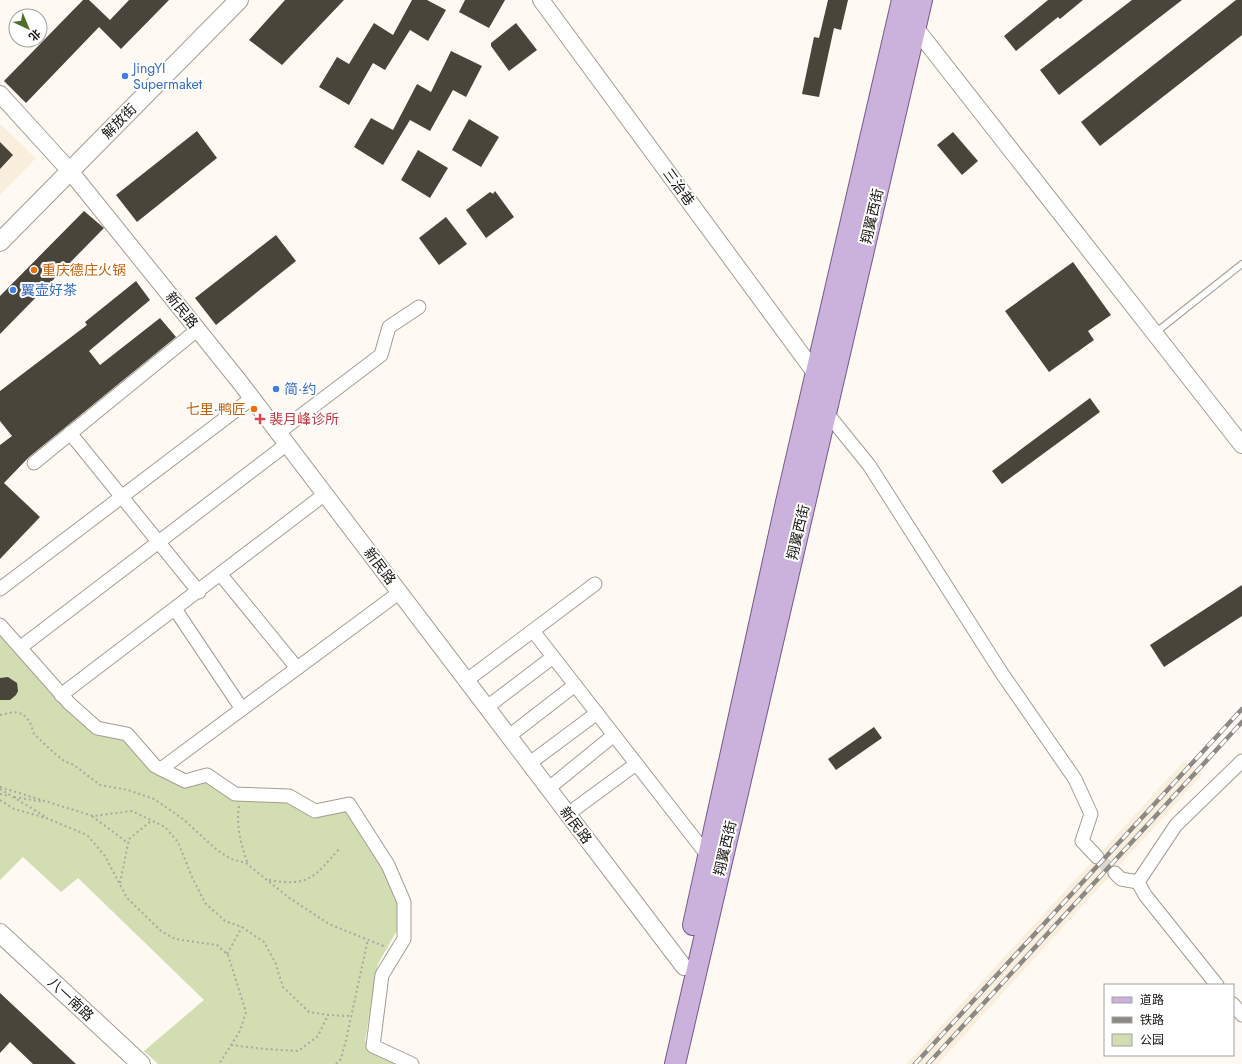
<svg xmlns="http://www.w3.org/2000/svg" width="1242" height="1064" viewBox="0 0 1242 1064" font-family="Jost,'Noto Sans SC',sans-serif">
  <rect width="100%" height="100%" fill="#fefaf3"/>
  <g fill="#faefdc">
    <polygon points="0,124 36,158 0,195"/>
    <polygon points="1185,760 1202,775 938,1064 906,1064"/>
  </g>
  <polygon fill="#d2ddb2" points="0,625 100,731 127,734 154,766 185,781 207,775 234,794 294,796 320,815 349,804 388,865 404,918 378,964 365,1041 404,1064 158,1064 144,1051 204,1000 78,878 61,892 23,857 0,880"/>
  <g fill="#4a453b">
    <polygon points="83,0 89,0 110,20 129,0 169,0 121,49 99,27 26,103 4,81"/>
    <polygon points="285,0 344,0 282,65 249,40"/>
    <polygon points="412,0 427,0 446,10 428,41 410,30 385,70 373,63 349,105 319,87 337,57 349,64 374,23 393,35"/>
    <polygon points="465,0 505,0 489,28 459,12"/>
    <polygon points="828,0 848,0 841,30 834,28 819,97 802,94 814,37 819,38"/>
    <polygon points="1048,0 1083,0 1060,19 1058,17 1016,51 1004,36"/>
    <polygon points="1132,0 1182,0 1059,95 1040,70"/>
    <polygon points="1236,0 1242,0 1242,35 1100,146 1081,122"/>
    <polygon points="516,23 537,50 509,71 491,46 491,43"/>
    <polygon points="451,51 482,66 466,97 453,90 430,131 410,120 383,165 354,147 371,118 393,130 417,84 431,92"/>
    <polygon points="469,119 499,137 481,167 452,150"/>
    <polygon points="197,131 217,158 137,222 116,195"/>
    <polygon points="953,132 978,161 962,175 937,145"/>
    <polygon points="0,142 13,155 0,169"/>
    <polygon points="418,150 448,168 430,198 401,180"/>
    <polygon points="495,191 514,217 486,238 466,210 490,192 493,194"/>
    <polygon points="84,211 104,228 0,334 0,296"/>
    <polygon points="446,217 467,244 439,265 419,238"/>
    <polygon points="276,235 296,261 216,325 195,298"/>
    <polygon points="1073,262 1111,315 1088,331 1094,340 1049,372 1005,311"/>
    <polygon points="136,281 150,300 89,351 100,365 160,318 176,337 29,457 4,483 40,517 0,559 0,445 12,436 0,421 0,391 87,325 85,322"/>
    <polygon points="1090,398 1100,412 1002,484 992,471"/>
    <polygon points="1242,585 1242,616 1164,667 1150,645"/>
    <polygon points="8,677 17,683 18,691 16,695 10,700 0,700 0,678"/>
    <polygon points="874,727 882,738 836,770 828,759"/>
    <polygon points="0,993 76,1064 33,1064 10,1042 0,1053"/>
  </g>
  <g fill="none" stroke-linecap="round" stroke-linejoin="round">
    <polyline stroke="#dbd8d1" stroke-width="13" stroke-dasharray="13 6" stroke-linecap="butt" points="1097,857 1115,873"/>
    <g stroke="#a39d92" stroke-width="8">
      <polyline id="service" points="1155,333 1242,264"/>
    </g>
    <g stroke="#a39d92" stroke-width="15">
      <g id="minor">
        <polyline points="826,412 869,465 1001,672 1075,779 1091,814 1082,841 1097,857"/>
        <polyline points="70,433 199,592"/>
        <polyline points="278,433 381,355 389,327 419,307"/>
        <polyline points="34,463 197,330"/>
        <polyline points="221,575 297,668"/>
        <polyline points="0,589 252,398"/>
        <polyline points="175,609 242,709"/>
        <polyline points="0,625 69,703 97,728 127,734 155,766 185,781 207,775 235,794 289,796 315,811 349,804 388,865 404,902 404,939 382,975 373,1046 412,1064"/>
        <polyline points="533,631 708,856"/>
        <polyline points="21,647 287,444"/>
        <polyline points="467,680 595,584"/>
        <polyline points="61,695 325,494"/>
        <polyline points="487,707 553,657"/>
        <polyline points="509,736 575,685"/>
        <polyline points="530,763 597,713"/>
        <polyline points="161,769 400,592"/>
        <polyline points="549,788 614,735"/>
        <polyline points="568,814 636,764"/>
        <polyline points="1115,873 1121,879 1138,882"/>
        <polyline points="1138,882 1176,825 1242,761"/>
        <polyline points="1138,882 1145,895 1217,985"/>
        <polyline points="1233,1004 1242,1015"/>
      </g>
    </g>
    <g stroke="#a39d92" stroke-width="18">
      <g id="tertiary">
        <polyline points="541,0 816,374"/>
        <polyline points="910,21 1242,445"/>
        <polyline points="0,94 70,171 239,381 684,967"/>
      </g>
    </g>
    <g stroke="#a39d92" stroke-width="20">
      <g id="secondary">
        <polyline points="0,242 239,0"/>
        <polyline points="0,933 141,1064"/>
      </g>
    </g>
    <g stroke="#755987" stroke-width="22">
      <g id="primary">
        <polyline points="693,925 786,502 902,0"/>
        <polyline points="675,1064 922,0"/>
      </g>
    </g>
    <g stroke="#aaa7a1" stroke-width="2" stroke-dasharray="2 3" stroke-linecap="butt">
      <polyline points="0,715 14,712 23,714 30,722 34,734 52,751 64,761 74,765 100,785 128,790 154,799 183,819 217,850 231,859 246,863 288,897 329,924 386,947"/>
      <polyline points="0,787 93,816 132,811 165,827 178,842 192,877 205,903 225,921 242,927 264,942 275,962 283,987 309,1012 328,1015 350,1016"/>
      <polyline points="0,789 46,817"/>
      <polyline points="0,794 10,796"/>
      <polyline points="14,797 44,802"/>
      <polyline points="0,800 14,809 46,818 87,835 105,856 127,898 161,931 175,939 217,945 228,955 246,1012 240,1031 219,1064"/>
      <path d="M239 806C236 826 241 845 248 864"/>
      <polyline points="92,816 128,843"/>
      <path d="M269 880C310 887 314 877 340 848"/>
      <polyline points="120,883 129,839 151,821"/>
      <polyline points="227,954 242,927"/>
      <polyline points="231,1045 265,1049 298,1051 318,1036 328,1015"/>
      <polyline points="336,1064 341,1059 346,1040 368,939"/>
    </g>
    <use href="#service" stroke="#fff" stroke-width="6"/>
    <use href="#minor" stroke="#fff" stroke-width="13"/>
    <use href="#tertiary" stroke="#fff" stroke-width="16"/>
    <use href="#secondary" stroke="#fff" stroke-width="18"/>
    <use href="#primary" stroke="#cab2dd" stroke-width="20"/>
    <g stroke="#8c8984" stroke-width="4.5">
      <g id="rail">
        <polyline points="915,1064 1242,709"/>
        <polyline points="928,1064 1242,722"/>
      </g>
    </g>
    <use href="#rail" stroke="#fff" stroke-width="3" stroke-dasharray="9" stroke-linecap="butt"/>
  </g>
  <g fill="#3f7fe0" stroke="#fff" stroke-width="1.5">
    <circle cx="125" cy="76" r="4"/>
    <circle cx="13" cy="290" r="4"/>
    <circle cx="276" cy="389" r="4"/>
  </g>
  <g fill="#e8710a" stroke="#fff" stroke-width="1.5">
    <circle cx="34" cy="270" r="4"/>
    <circle cx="254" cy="409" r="4"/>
  </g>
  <path fill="#e0444e" stroke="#fff" stroke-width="1.5" d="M258 413h4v4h4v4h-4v4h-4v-4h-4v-4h4z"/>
  <g text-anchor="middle" stroke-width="4" stroke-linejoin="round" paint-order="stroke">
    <g font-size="14" fill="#366cbe" stroke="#fff" text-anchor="start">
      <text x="133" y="73">JingYI<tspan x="133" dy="16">Supermaket</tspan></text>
      <text x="21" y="295">翼壶好茶</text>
      <text x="284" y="394">简·约</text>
    </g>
    <g font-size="14" fill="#171511" stroke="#fff">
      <text transform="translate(119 121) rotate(-45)" y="5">解放街</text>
      <text transform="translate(679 187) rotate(54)" y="5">三治巷</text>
      <text transform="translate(872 216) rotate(-77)" y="5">翔翼西街</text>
      <text transform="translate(182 310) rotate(51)" y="5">新民路</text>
      <text transform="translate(798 532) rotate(-77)" y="5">翔翼西街</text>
      <text transform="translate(380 566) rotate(53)" y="5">新民路</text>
      <text transform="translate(576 825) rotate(53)" y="5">新民路</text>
      <text transform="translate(725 848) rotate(-77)" y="5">翔翼西街</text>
      <text transform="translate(71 999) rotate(43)" y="5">八一南路</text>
    </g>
    <g font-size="14" fill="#c56008" stroke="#fff" text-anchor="start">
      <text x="42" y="275">重庆德庄火锅</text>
      <text x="246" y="414" text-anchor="end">七里·鸭匠</text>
    </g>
    <g font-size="14" fill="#be3a42" stroke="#fff" text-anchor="start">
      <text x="269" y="424">裴月峰诊所</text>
    </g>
  </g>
  <rect x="1104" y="984" width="130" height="72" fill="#ffffff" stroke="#a2a1a0"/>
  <rect x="1112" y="997" width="20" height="6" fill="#cab2dd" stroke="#a2a1a0"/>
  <text x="1140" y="1004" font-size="12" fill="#171511">道路</text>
  <rect x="1112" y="1017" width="20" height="6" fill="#8c8984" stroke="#a2a1a0"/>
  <text x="1140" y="1024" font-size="12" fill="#171511">铁路</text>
  <rect x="1112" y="1034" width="20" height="12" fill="#d2ddb2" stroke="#a2a1a0"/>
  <text x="1140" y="1044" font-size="12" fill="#171511">公园</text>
  <g transform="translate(28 28) rotate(136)"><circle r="19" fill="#ffffff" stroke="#a2a1a0"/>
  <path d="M0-3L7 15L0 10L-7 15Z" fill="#4e6f25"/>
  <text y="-6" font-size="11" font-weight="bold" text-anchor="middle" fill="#171511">北</text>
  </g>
</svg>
